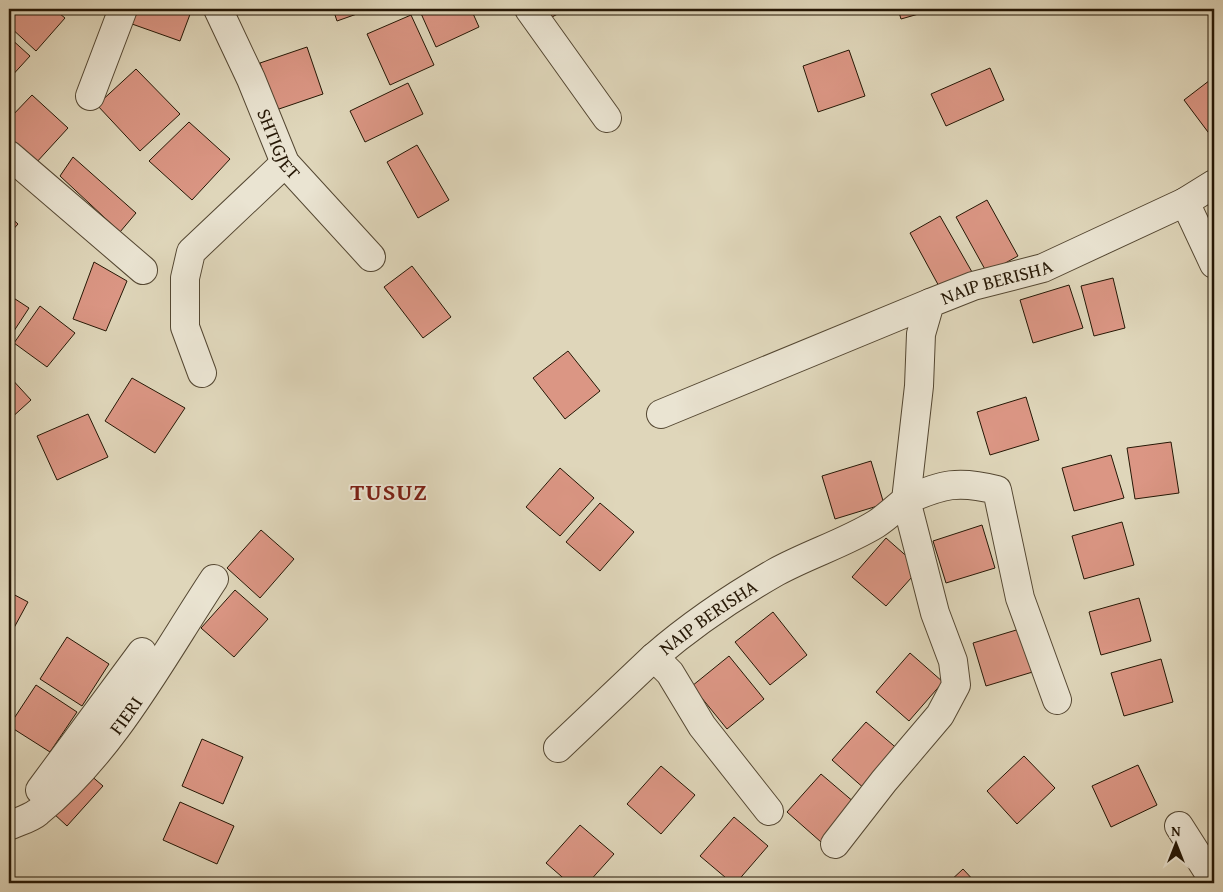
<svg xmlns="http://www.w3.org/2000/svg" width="1223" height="892" viewBox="0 0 1223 892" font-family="'Gentium Book Plus',serif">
  <rect width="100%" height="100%" fill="#dfd6ba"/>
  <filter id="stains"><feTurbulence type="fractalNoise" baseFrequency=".004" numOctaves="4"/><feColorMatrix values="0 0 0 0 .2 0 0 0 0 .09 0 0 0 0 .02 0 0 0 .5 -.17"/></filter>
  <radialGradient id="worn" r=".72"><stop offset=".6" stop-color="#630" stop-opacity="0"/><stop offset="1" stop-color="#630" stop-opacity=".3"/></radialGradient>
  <g fill="#db9684" stroke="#251705">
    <polygon points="9,9 54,9 65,18 36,51 9,26"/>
    <polygon points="137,9 192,9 180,41 132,24"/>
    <polygon points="333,9 371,9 337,21"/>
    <polygon points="419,9 471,9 479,27 436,47"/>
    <polygon points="547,9 567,9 552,17"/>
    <polygon points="898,9 936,9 901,19"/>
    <polygon points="411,15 434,65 390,85 367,34"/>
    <polygon points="9,37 30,56 9,79"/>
    <polygon points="307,47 323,94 276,110 260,63"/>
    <polygon points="849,50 865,96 818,112 803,66"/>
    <polygon points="990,68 1004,100 946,126 931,94"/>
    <polygon points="136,69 180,114 140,151 97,105"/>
    <polygon points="1214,77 1214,140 1184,100"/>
    <polygon points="408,83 423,114 365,142 350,111"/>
    <polygon points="32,95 68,128 35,164 9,141 9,119"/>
    <polygon points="189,122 230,159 192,200 149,161"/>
    <polygon points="417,145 449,200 418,218 387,162"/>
    <polygon points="73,157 136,213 120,232 60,176"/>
    <polygon points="987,200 1018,256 987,273 956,217"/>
    <polygon points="9,216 18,224 9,234"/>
    <polygon points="940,216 972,272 941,290 910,233"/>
    <polygon points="94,262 127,281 106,331 73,319"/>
    <polygon points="412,266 451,317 423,338 384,287"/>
    <polygon points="1113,278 1125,328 1094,336 1081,286"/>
    <polygon points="1069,285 1083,328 1033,343 1020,300"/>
    <polygon points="9,295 29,308 10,337 9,336"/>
    <polygon points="40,306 75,333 47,367 14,343"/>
    <polygon points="568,351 600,391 565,419 533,378"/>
    <polygon points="9,376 31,400 9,420"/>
    <polygon points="132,378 185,408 155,453 105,421"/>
    <polygon points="1026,397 1039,440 990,455 977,412"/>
    <polygon points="88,414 108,457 57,480 37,436"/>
    <polygon points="1171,442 1179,493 1135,499 1127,448"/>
    <polygon points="1111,455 1124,498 1074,511 1062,468"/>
    <polygon points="871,461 884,504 835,519 822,476"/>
    <polygon points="560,468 594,498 560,536 526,507"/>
    <polygon points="600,503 634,532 600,571 566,542"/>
    <polygon points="1122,522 1134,565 1084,579 1072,536"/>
    <polygon points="982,525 995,568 946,583 933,541"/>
    <polygon points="261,530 294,559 260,598 227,568"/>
    <polygon points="886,538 920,568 886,606 852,577"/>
    <polygon points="235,590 268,619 234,657 201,628"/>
    <polygon points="9,592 28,602 9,637"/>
    <polygon points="1139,598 1151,641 1101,655 1089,612"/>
    <polygon points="773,612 807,655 770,685 735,642"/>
    <polygon points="1023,628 1036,671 986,686 973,643"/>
    <polygon points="67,637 109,664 82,706 40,679"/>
    <polygon points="910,653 943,682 909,721 876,692"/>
    <polygon points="729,656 764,699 727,729 692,686"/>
    <polygon points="1161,659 1173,702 1124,716 1111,673"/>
    <polygon points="36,685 77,712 50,752 9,726"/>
    <polygon points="866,722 900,751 866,790 832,760"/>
    <polygon points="202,739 243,757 223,804 182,786"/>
    <polygon points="1024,756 1055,788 1017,824 987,791"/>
    <polygon points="1138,765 1157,805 1111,827 1092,786"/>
    <polygon points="661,766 695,795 661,834 627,804"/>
    <polygon points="89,774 103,786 67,826 53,813"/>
    <polygon points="821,774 855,803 821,842 787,812"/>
    <polygon points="180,802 234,826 217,864 163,840"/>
    <polygon points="734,817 768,846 736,883 732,883 700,856"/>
    <polygon points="580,825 614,854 588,883 569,883 546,863"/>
    <polygon points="963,869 976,883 948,883"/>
  </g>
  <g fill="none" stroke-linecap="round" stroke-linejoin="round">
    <g stroke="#544732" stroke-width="30">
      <g id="street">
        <path id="s1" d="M218 9 251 79 285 163 371 257"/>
        <polyline points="529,9 607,118"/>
        <polyline points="90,96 123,9"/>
        <polyline points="9,155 143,270"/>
        <polyline points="1185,202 1214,264"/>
        <polyline points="202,373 185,327 185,278 191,252 285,163"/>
        <polyline points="661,414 930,303"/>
        <polyline points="558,748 654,657"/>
        <polyline points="40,790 142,652"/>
        <path id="s2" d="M769 811 702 726 670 673 654 657C691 625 734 596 776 572 809 554 845 543 876 524 887 517 896 508 906 500L919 386 921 334 930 303 973 286 1043 268 1185 202 1214 184"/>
        <path id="s3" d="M11 825C20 821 31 818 38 812 114 750 161 659 214 579"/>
        <polyline points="1179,826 1214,881"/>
        <path d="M835 844 884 781 940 715 956 685 953 661 935 613 906 500C943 484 958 480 997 490L1020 598 1057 700"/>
      </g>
    </g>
    <use href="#street" stroke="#eae4d2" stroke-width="28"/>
  </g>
  <g text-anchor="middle" stroke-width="4" stroke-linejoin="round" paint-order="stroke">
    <g font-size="19" fill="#251705" stroke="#eae4d2">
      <text dy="7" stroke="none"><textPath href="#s1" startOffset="148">SHTIGJET</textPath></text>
      <text dy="7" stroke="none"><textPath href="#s2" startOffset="760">NAIP BERISHA</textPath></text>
      <text dy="7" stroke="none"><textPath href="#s2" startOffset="260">NAIP BERISHA</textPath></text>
      <text dy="7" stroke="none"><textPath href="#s3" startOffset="161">FIERI</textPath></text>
    </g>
    <g font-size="24" font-weight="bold" letter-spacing="1" fill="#7a1f14" stroke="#eae4d2">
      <text x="389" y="500">TUSUZ</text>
    </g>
  </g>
  <rect width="1223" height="892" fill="none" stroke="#dfd6ba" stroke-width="30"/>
  <rect x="10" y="10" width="1203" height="872" fill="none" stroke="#251705" stroke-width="2.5"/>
  <rect x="15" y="15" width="1193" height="862" fill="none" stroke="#251705"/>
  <g transform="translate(1176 844)" stroke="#eae4d2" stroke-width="4" paint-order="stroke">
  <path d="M0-4L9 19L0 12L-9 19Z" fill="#251705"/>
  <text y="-8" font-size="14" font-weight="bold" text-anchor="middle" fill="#251705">N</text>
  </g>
  <rect width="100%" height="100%" filter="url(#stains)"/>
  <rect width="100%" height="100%" fill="url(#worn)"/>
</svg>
